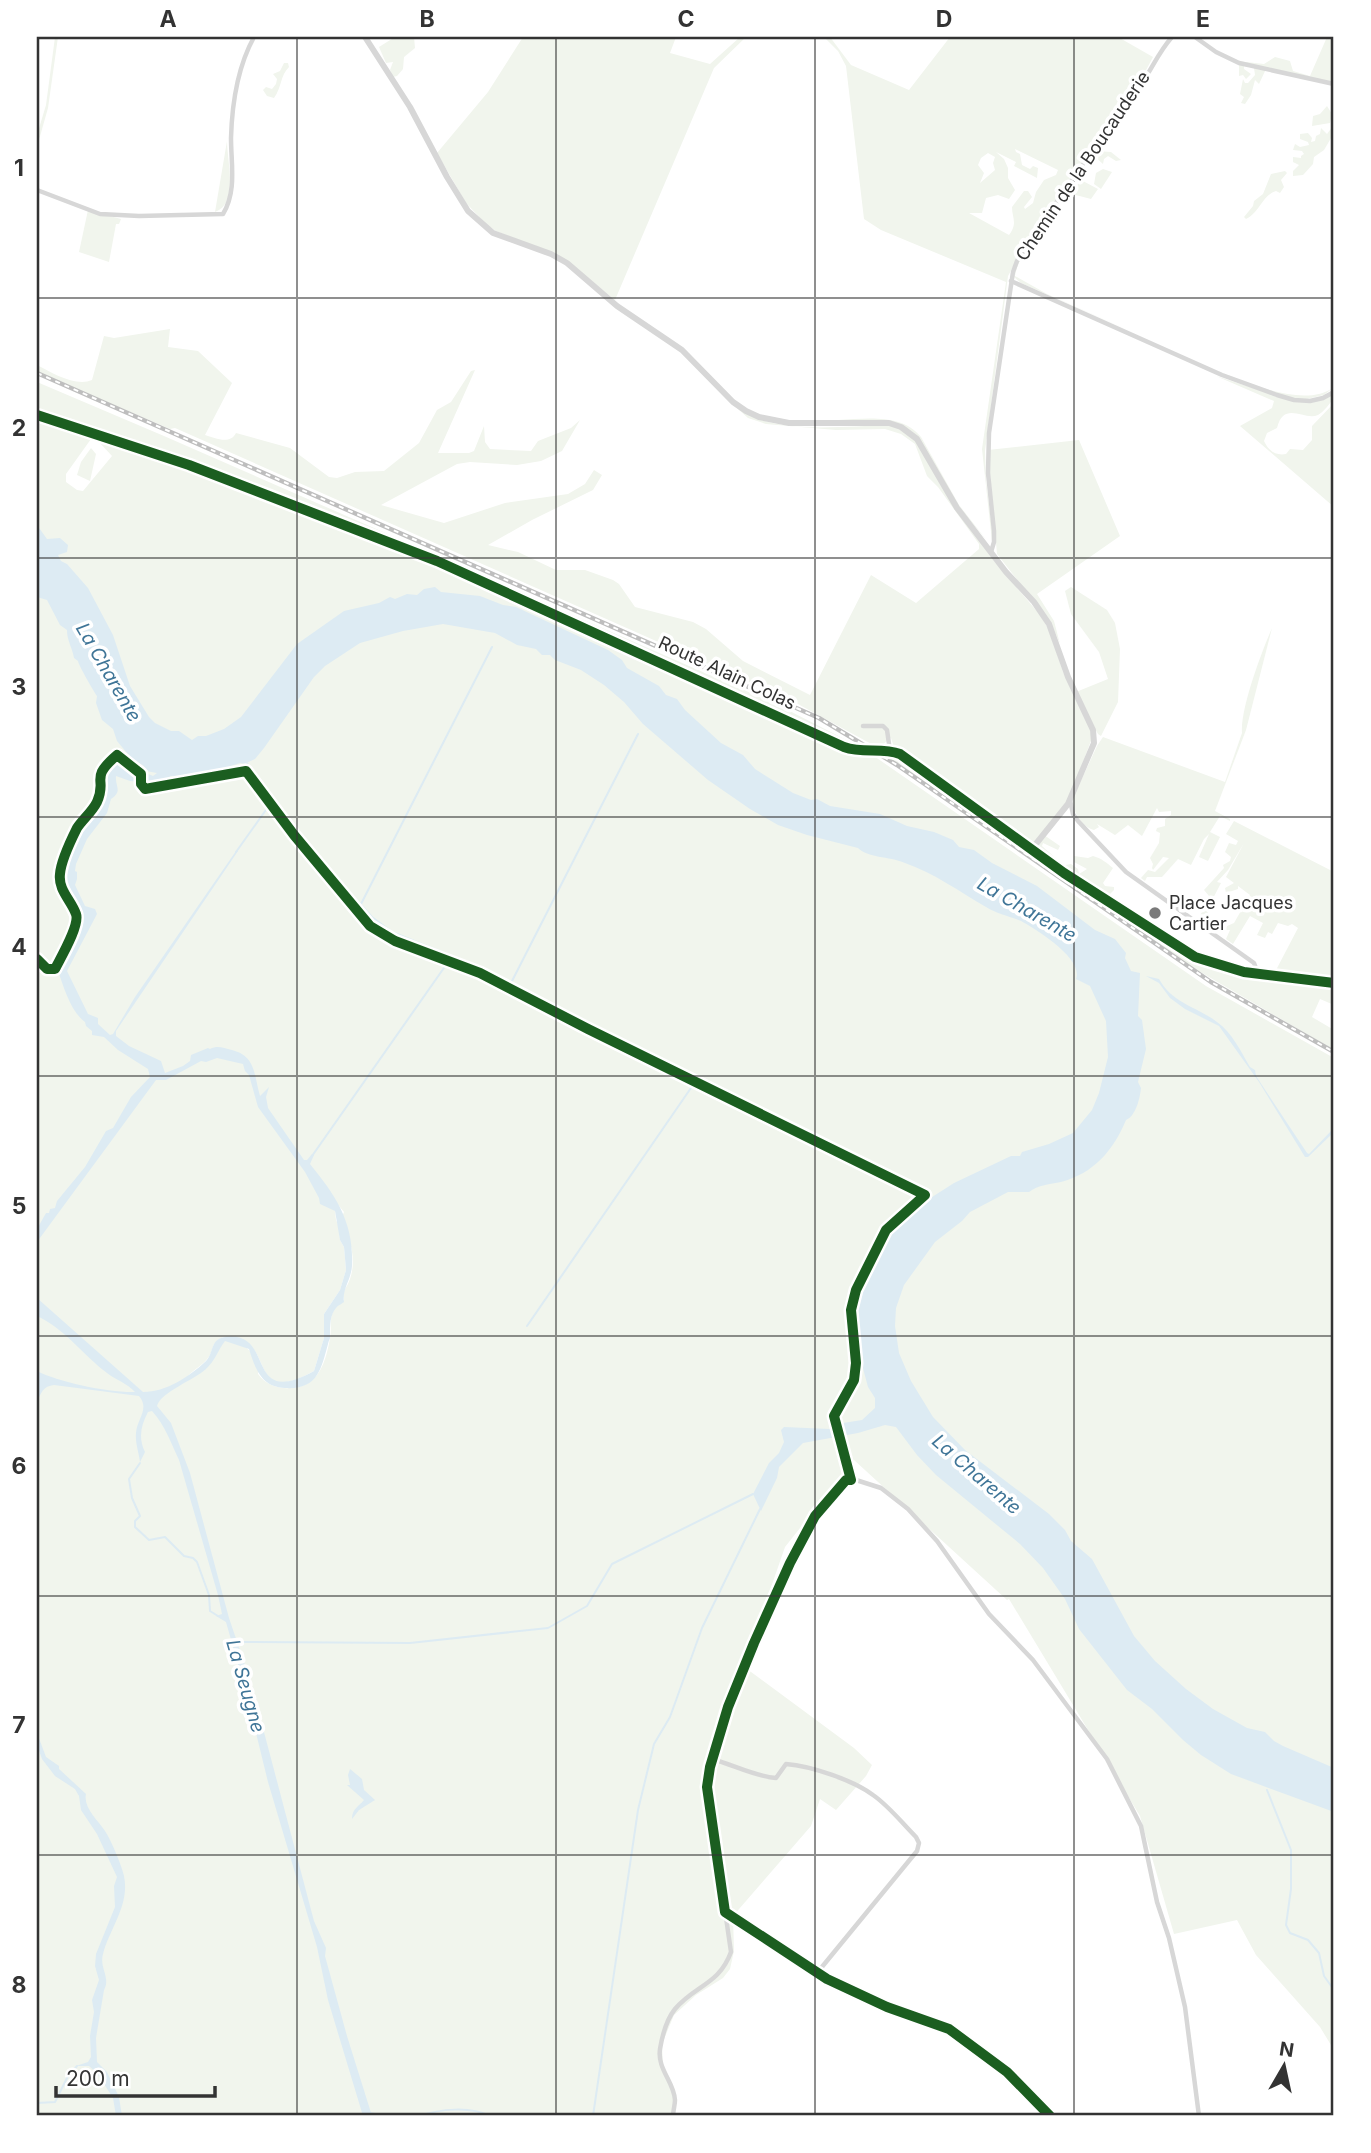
<svg xmlns="http://www.w3.org/2000/svg" width="1371" height="2153" viewBox="0 0 1371 2153" font-family="Inter,sans-serif">
  <rect width="100%" height="100%" fill="#fff"/>
  <g fill="#f1f5ed" fill-rule="evenodd">
    <polygon points="55,37 58,37 48,108 37,147 37,135 46,105"/>
    <polygon points="395,37 414,37 415,48 404,57 403,69 397,76 393,77 390,70 393,62 386,63 379,47"/>
    <polygon points="523,37 676,37 670,53 710,64 740,37 746,37 714,68 615,300 563,258 496,231 486,224 466,203 437,153 488,92"/>
    <path d="M824 37H830L851 65 909 90 950 37H1118L1153 57 1136 89 1070 178 1069 184 1075 188 1081 180 1098 189 1091 199 1068 193C1052 214 1019 250 1015 276L1047 294 1144 337 1021 283 1014 277 1018 258 1008 276 985 451 986 481 993 535 992 541 982 449 1006 282 881 230 864 219 846 66 838 51ZM1015 149 1058 170 1056 175 1044 180 1036 192 1033 203 1025 209 1024 207 1032 197 1028 191H1024L1012 207C1012 218 1018 223 1009 235L969 213H982L986 198 998 195 1009 199 1015 190 1008 178V168L1004 159 996 152 1016 162 1014 166 1037 178 1038 168 1033 166 1030 169 1022 165 1020 154 1016 152ZM988 153 995 157 993 163 995 170 980 183 984 173 978 165 981 158Z"/>
    <polygon points="1327,37 1334,37 1334,83 1266,69 1259,84 1255,80 1251,95 1245,104 1241,103 1244,97 1240,94 1243,79 1245,83 1248,83 1255,75 1254,68 1244,66 1244,69 1251,74 1246,79 1243,75 1239,76 1239,65 1237,61 1264,64 1275,57 1290,61 1293,71 1310,76"/>
    <path d="M284 63H288L289 67C280 76 282 87 274 98L267 96 263 90 266 87 272 89 276 84 277 79 273 74 280 71Z"/>
    <polygon points="1327,106 1332,114 1330,123 1312,126 1313,116 1320,114"/>
    <polygon points="1333,126 1334,133 1324,150 1314,157 1313,164 1303,175 1293,176 1293,171 1299,165 1293,162 1293,157 1301,158 1301,156 1304,154 1302,151 1293,150 1295,144 1300,147 1309,145 1308,142 1300,139 1300,134 1308,133 1312,138 1311,142 1315,141 1316,136 1320,134 1321,128 1327,134"/>
    <path d="M227 141C227 161 239 204 215 212Z"/>
    <polygon points="1097,151 1111,152 1121,160 1116,161 1108,156 1104,159 1103,164 1093,155"/>
    <polygon points="1103,169 1112,172 1101,189 1094,184 1096,173"/>
    <path d="M1285 171 1287 173 1281 180 1284 187 1280 193 1276 191C1262 195 1261 211 1246 219L1244 217 1253 206 1254 201 1263 194 1271 174Z"/>
    <polygon points="88,210 121,219 119,224 116,224 109,262 79,252"/>
    <path d="M170 329 168 347 198 351 232 383 205 435C215 438 230 445 236 433L290 448 329 477 337 478 355 472 384 471 419 443 437 410 451 402 471 371 475 370 438 453H469L474 451 484 426 485 442 490 449 531 451 538 441 571 428 580 420 562 451 541 461 517 465 470 462 457 464 381 505 444 523 505 503 568 494 585 484 594 470 602 475 593 490 532 520 488 545 518 552 556 570H585L613 580 619 584 635 607 693 622 706 629 743 661 810 695 871 575 916 603 979 549V544L938 487 927 476 915 444 901 434 885 429 836 430 766 424 748 418 729 401C739 407 750 416 762 420 795 432 852 426 888 425L899 428 914 439 995 562 1041 616 1049 630 1063 672 1088 722 1092 738 1069 799 1033 844 1025 841 894 747 891 738 882 745 875 746 796 703 175 428 170 429 37 372V365C52 373 76 387 92 380L104 336 114 338Z"/>
    <path d="M1212 369C1245 381 1303 410 1334 387L1324 395 1307 399 1311 403 1334 393V398C1330 403 1324 412 1318 415 1304 421 1284 400 1277 428L1267 433 1264 441C1268 450 1275 456 1286 454L1290 449 1303 450 1312 440V426L1334 403V507L1240 426 1272 408 1274 401 1216 376 1277 396Z"/>
    <path d="M37 382 164 436 778 705 862 748 848 746 429 553 270 492 237 486 342 528 345 526 351 532 363 533 389 546 394 545 399 550 568 621 701 685 706 684 710 689 795 728H802L805 732 845 751 871 754 1206 986 1334 1058V2050L1320 2027 1256 1955 1237 1920 1174 1934 1140 1816 1009 1599 1007 1600 854 1460 785 1547 753 1639 747 1669 854 1748 872 1765 866 1776 836 1810 820 1799 811 1826 733 1916 734 1951 730 1969 723 1978 696 1995 674 2015 662 2044 663 2066 675 2090V2116H37V576L69 619 131 741 166 770 37 525V419L82 433 91 439 66 474V482L77 490 83 491 112 456 99 442 102 440 173 464 177 462 188 469 231 484 217 474 37 412ZM330 1195 344 1212 341 1219C350 1237 357 1259 350 1279 347 1288 342 1290 344 1300 340 1303 335 1306 333 1311 329 1321 332 1329 330 1338 326 1361 319 1387 291 1388 278 1389 266 1385 258 1374 261 1354 244 1344 228 1339L217 1345 210 1360 187 1377C193 1370 203 1365 208 1358 213 1352 211 1345 218 1340 223 1336 229 1337 234 1338 276 1344 247 1408 314 1371L324 1338V1314L340 1290 346 1270 344 1247 340 1240 339 1227 336 1220 335 1211 326 1200Z"/>
    <path d="M838 420C866 419 901 413 921 437L959 505 988 542 958 506 918 437C897 417 865 422 838 420Z"/>
    <polygon points="1079,440 1120,536 1037,594 1054,621 1060,644 1051,623 997,554 988,450"/>
    <polygon points="91,448 96,454 90,481 77,475 81,462"/>
    <polygon points="1071,587 1107,610 1115,623 1120,649 1118,702 1101,736 1098,734 1076,692 1108,679 1099,652 1071,614 1065,591"/>
    <path d="M1272 628 1246 730 1215 811 1230 819V821L1220 816 1210 832 1220 837 1208 861 1199 857 1209 834 1204 839 1191 865 1178 859 1162 877H1147L1145 881 1141 878 1148 870 1155 872 1169 858 1163 857 1153 870 1152 868 1153 864 1150 858 1159 843 1160 833 1156 831 1157 828 1165 826V819L1171 815V811L1159 812 1157 808 1142 836 1128 825 1115 835 1097 824 1099 827 1094 830C1081 826 1072 811 1073 798L1097 746 1103 737 1225 782 1242 733C1240 709 1262 651 1272 628Z"/>
    <path d="M884 754 895 756 910 764 1036 850V846L1044 835 1060 846 1058 850 1043 843 1042 846 1059 861 1060 866 1071 864 1078 869 1079 874 1087 869 1074 862V856L1088 858 1093 856C1101 858 1107 863 1113 868L1103 883 1105 886 1114 887V890L1106 898 1082 888 1125 917 1128 922Z"/>
    <polygon points="1234,821 1334,872 1334,980 1275,972 1298,928 1292,924 1288,926 1278,923 1272,934 1268,932 1265,938 1257,935 1263,923 1250,916 1233,944 1226,939 1230,930 1225,930 1227,926 1234,923 1250,895 1238,886 1238,889 1226,893 1225,888 1234,883 1226,877 1244,843 1228,870 1217,882 1221,883 1207,910 1212,926 1207,924 1207,921 1202,921 1200,916 1209,896 1204,890 1224,868 1223,865 1230,861 1231,857 1225,852 1229,843 1236,845 1238,841 1226,834"/>
    <polygon points="1133,923 1190,957 1225,971 1330,985 1334,988 1334,1005 1320,999 1312,1017 1334,1030 1334,1050 1185,963 1132,925"/>
  </g>
  <g fill="#ddebf3">
    <path d="M37 525 47 539 60 538 68 545 67 552 58 555 61 561 67 564 88 588 113 635 130 686 149 717 155 723 171 731H179L192 740 198 736H206L224 729 241 717 297 644 344 611 379 603 390 597 395 599 407 594 417 595 424 589 435 587 441 592 480 596 503 605 516 607 608 650 622 660 627 668 659 686 666 695 677 699 685 710 721 743 743 755 755 769 793 793 811 800 817 799 830 806 880 814 907 826 934 832 953 840 959 847 974 850 992 863 1037 886 1095 930 1115 939 1126 953 1125 958 1131 971 1140 973 1138 1016 1142 1020 1146 1049 1138 1082 1141 1088C1140 1098 1136 1116 1126 1120 1113 1151 1094 1173 1061 1182 1050 1184 1038 1185 1029 1192H1008L970 1212 962 1221 935 1242 904 1285 896 1308 895 1326 899 1353 911 1381 933 1417 965 1450 1049 1514 1065 1530 1071 1541 1092 1559 1134 1636 1155 1661 1186 1689 1213 1709 1247 1728 1265 1732 1274 1741 1283 1746 1334 1768V1812L1231 1774 1201 1755 1183 1740 1152 1709 1127 1690 1079 1629 1065 1599 1043 1568 1020 1544 936 1475 917 1455 896 1427 885 1425 858 1433 803 1443 779 1467 777 1478 761 1511 753 1494 769 1463 779 1453 784 1442 781 1430 784 1427 830 1429 843 1423 862 1420 875 1408V1398L868 1387 860 1357 856 1321V1307L859 1304 863 1286 892 1228 904 1215 954 1183 1011 1156H1020L1022 1152 1049 1144 1073 1133 1092 1110 1099 1093 1108 1057 1106 1021 1090 986 1076 979C1084 959 1037 930 1021 921 1009 916 997 914 986 907 960 892 934 873 905 863 888 856 868 858 858 848L807 835 778 825 750 809 708 780 643 724 624 702 604 685 581 670 555 660 550 655H542L536 649 517 645 495 633 443 624 403 631 360 643 325 666 314 677 264 748 255 759 244 764 240 763 203 775 171 776 156 783 130 781 116 776C115 787 123 791 111 799L107 813 87 839 76 864 75 871 77 872V879L75 885 85 906 95 909 97 914 67 971 88 1014 98 1018V1024L110 1035 113 1034 135 997 236 851H238L116 1031V1036L129 1046 161 1061 165 1073 183 1066 190 1061 191 1055 208 1048 210 1049C218 1045 223 1048 232 1050 256 1056 254 1075 260 1096L269 1087 266 1097 268 1108 304 1160H307L312 1154 314 1155 310 1164C336 1196 354 1222 352 1266 351 1280 342 1289 344 1302 342 1304 338 1305 336 1308 330 1315 330 1325 330 1334 330 1342 330 1336 328 1344 321 1369 318 1390 285 1388 261 1387 255 1368 249 1349L225 1341C218 1350 215 1361 206 1369 194 1380 161 1392 157 1406L171 1423 190 1473 229 1618 251 1683 314 1921 326 1948 325 1956 347 2036 372 2116H363L328 2000 317 1947 268 1782 246 1692 226 1622 216 1616 222 1614 218 1595 179 1460C171 1443 165 1425 152 1411L148 1412C141 1425 138 1438 145 1452L140 1462C139 1453 135 1443 136 1433 137 1419 150 1409 139 1396L54 1385C43 1386 41 1393 37 1402L39 1382 37 1371C58 1382 110 1393 135 1392 127 1383 116 1380 107 1373 83 1355 64 1328 37 1316V1298L143 1392C166 1392 189 1377 206 1361 214 1353 210 1339 225 1337 277 1330 243 1410 314 1371L324 1338V1314L340 1290 346 1270 344 1247 340 1240 335 1211 320 1204 319 1198 305 1172 258 1107 249 1075 245 1071 243 1064 217 1058 206 1062 201 1061 166 1080H156L37 1242V1229L46 1213H49L50 1209 55 1208 57 1201 85 1167 106 1131 113 1128 131 1097 150 1077 148 1069 118 1050 104 1037 92 1035V1031L86 1026 85 1022C71 1012 64 988 58 971L83 924C81 910 67 895 66 879 66 876 68 872 69 868 72 847 84 828 97 810 101 806 102 800 105 796L101 779 102 773 116 763 127 769 134 768 153 776 157 773 146 771 144 766 132 759 117 741 113 729 102 720 96 703 97 696C94 692 78 664 78 661L74 658C72 647 67 641 67 630L60 625 47 600 37 597Z"/>
    <path d="M1146 976 1159 979C1173 1004 1196 1006 1217 1022 1232 1032 1241 1052 1250 1067L1255 1070 1256 1076 1307 1153 1309 1154 1331 1131 1332 1134 1308 1157H1305L1259 1082 1219 1026 1185 1009 1170 998 1159 983Z"/>
    <path d="M37 1733 46 1757 59 1766V1769L86 1794C83 1808 98 1820 105 1831 112 1842 121 1864 124 1876 130 1905 110 1928 103 1954 99 1968 111 1977 104 1990L96 2038 97 2062 107 2072 119 2097 122 2116H116L113 2098 97 2073 89 2066H76L88 2062 91 2057 90 2036 94 2012 92 2000 99 1980 95 1966 96 1954 115 1907 114 1886 117 1877 97 1834 81 1810 79 1796 75 1789 55 1776 42 1759 37 1745Z"/>
    <path d="M350 1769 362 1779 364 1790 375 1800 359 1810 352 1819C352 1809 358 1807 364 1800L347 1785H350L348 1775Z"/>
  </g>
  <g fill="none" stroke-linecap="round" stroke-linejoin="round">
    <g stroke="#ddebf3" stroke-width="2">
      <polyline points="246,762 301,839 372,917 392,932 459,959 511,983 696,1077"/>
      <polyline points="236,852 268,807"/>
      <polyline points="361,904 492,647"/>
      <polyline points="511,983 638,734"/>
      <path d="M312 1156 446 965C461 964 491 981 505 989"/>
      <polyline points="527,1326 693,1085"/>
      <polyline points="140,1463 129,1479 132,1498 140,1516 135,1521 135,1527 149,1540 165,1537 184,1556 193,1558 197,1562 209,1595 210,1611 218,1616"/>
      <polyline points="235,1642 410,1643 548,1628 587,1606 612,1564 753,1494"/>
      <polyline points="1267,1790 1291,1850 1291,1889 1286,1925 1290,1933 1308,1940 1319,1953 1324,1976 1334,1990"/>
      <polyline points="37,2103 55,2102 68,2076 77,2066"/>
      <polyline points="370,2113 386,2116"/>
      <path d="M419 2116C440 2109 470 2106 490 2116"/>
      <polyline points="593,2116 638,1810 654,1744 670,1717 702,1628 760,1509"/>
    </g>
    <g stroke="#d7d7d7" stroke-width="4.5">
      <polyline points="1195,37 1216,52 1239,63 1334,84"/>
      <path d="M37 190 100 214 139 216 223 214C237 191 231 164 231 138 232 103 237 68 254 37"/>
      <polyline points="1011,281 1222,375 1277,395 1294,400 1310,401 1323,398 1334,392"/>
      <path d="M991 552 994 542V531L988 473 989 433 1013 272 1017 261C1056 201 1097 144 1139 87 1152 70 1157 54 1172 37"/>
      <polyline points="863,726 883,726 887,730 890,751"/>
      <polyline points="1070,800 1073,814 1078,821 1126,872 1254,963 1258,974"/>
      <path d="M712 1759C734 1765 753 1776 776 1778L786 1764C811 1766 853 1780 873 1795 889 1806 902 1823 916 1837L919 1843 917 1851 817 1973"/>
      <polyline points="726,1912 827,1979 887,2007 949,2029 1007,2072 1050,2116"/>
      <path d="M673 2116C673 2111 675 2105 675 2100 674 2082 657 2069 660 2049 662 2037 667 2019 675 2009 695 1985 719 1985 731 1952L707 1787C717 1722 747 1659 774 1599 786 1572 798 1543 814 1517 822 1504 835 1492 846 1480H856L881 1488 908 1509 937 1541 989 1614 1033 1660 1107 1759 1141 1826 1157 1902 1169 1938 1185 2007 1199 2116"/>
    </g>
    <g stroke="#d7d7d7" stroke-width="6">
      <polyline points="365,37 410,107 447,177 468,211 493,233 551,254 567,263 617,306 682,350 733,402 746,411 759,417 789,423 889,423 901,427 917,439 957,508 1006,572 1034,602 1049,624 1068,677 1093,730 1094,743 1068,804 1031,850"/>
      <path d="M37 415 189 465 437 561 844 747C863 754 882 747 900 754L1064 873 1195 957 1244 972 1334 983"/>
    </g>
    <g stroke="#bebebe" stroke-width="4.5">
      <polyline id="rail" points="37,373 819,718 897,765 1211,982 1334,1052"/>
    </g>
    <use href="#rail" stroke="#fff" stroke-width="2" stroke-dasharray="5" stroke-linecap="butt"/>
    <g stroke="#fff" stroke-width="15">
      <g id="cycleway">
        <path d="M37 415 189 465 437 561 844 747C863 754 882 747 900 754L1064 873 1195 957 1244 972 1334 983"/>
        <path d="M37 959 47 969H55C61 957 80 925 76 914 71 900 58 890 60 874 61 860 71 840 77 828 83 819 92 812 97 802 108 778 88 780 117 755L141 774V784L145 789 246 771 294 835 370 926 395 941 480 973 588 1029 925 1195 886 1230 856 1290 851 1310 856 1363 854 1380 834 1416 851 1480H846L815 1516 790 1563 754 1643 728 1707 710 1767 707 1787 725 1912 827 1979 887 2007 949 2029 1007 2072 1050 2116"/>
      </g>
    </g>
    <use href="#cycleway" stroke="#1b5e20" stroke-width="10"/>
  </g>
  <path fill="none" stroke="#333" stroke-width="2" stroke-opacity="0.55" d="M297 37V2116M556 37V2116M815 37V2116M1074 37V2116M37 298H1334M37 558H1334M37 817H1334M37 1076H1334M37 1336H1334M37 1596H1334M37 1855H1334"/>
  <circle fill="#7a7a7a" stroke="#fff" stroke-width="2.5" cx="1155" cy="913" r="7"/>
  <g text-anchor="middle" stroke-width="7" stroke-linejoin="round" paint-order="stroke">
    <g font-size="18" fill="#333" stroke="#fff">
      <text transform="translate(1083 166) rotate(-56)" y="6">Chemin de la Boucauderie</text>
      <text transform="translate(727 673) rotate(25)" y="6">Route Alain Colas</text>
    </g>
    <g font-size="18" fill="#333" stroke="#fff" text-anchor="start">
      <text x="1169" y="909">Place Jacques<tspan x="1169" dy="21">Cartier</tspan></text>
    </g>
    <g font-size="19" font-style="italic" fill="#3f7597" stroke="#fff">
      <text transform="translate(109 672) rotate(60)" y="7">La Charente</text>
      <text transform="translate(1027 909) rotate(30)" y="7">La Charente</text>
      <text transform="translate(977 1474) rotate(41)" y="7">La Charente</text>
      <text transform="translate(246 1686) rotate(74)" y="7">La Seugne</text>
    </g>
  </g>
  <rect width="1371" height="2153" fill="none" stroke="#ffffff" stroke-width="77"/>
  <g transform="translate(1284 2066) rotate(9)" stroke="#ffffff" stroke-width="5" paint-order="stroke">
  <path d="M0-5L12 26L0 18L-12 26Z" fill="#333333"/>
  <text y="-10" font-size="19" font-weight="bold" text-anchor="middle" fill="#333333">N</text>
  </g>
  <path d="M56 2086v10h159v-10" fill="none" stroke="#333333" stroke-width="3.5"/>
  <text x="66" y="2086" font-size="21" fill="#333333" stroke="#ffffff" stroke-width="5" paint-order="stroke">200 m</text>
  <rect x="38" y="38" width="1294" height="2076" fill="none" stroke="#333" stroke-width="2.5"/>
  <g font-size="23" text-anchor="middle" font-weight="bold" fill="#333">
    <text x="168" y="27">A</text>
    <text x="427" y="27">B</text>
    <text x="686" y="27">C</text>
    <text x="944" y="27">D</text>
    <text x="1203" y="27">E</text>
    <text x="19" y="176">1</text>
    <text x="19" y="436">2</text>
    <text x="19" y="695">3</text>
    <text x="19" y="955">4</text>
    <text x="19" y="1214">5</text>
    <text x="19" y="1474">6</text>
    <text x="19" y="1733">7</text>
    <text x="19" y="1993">8</text>
  </g>
</svg>
